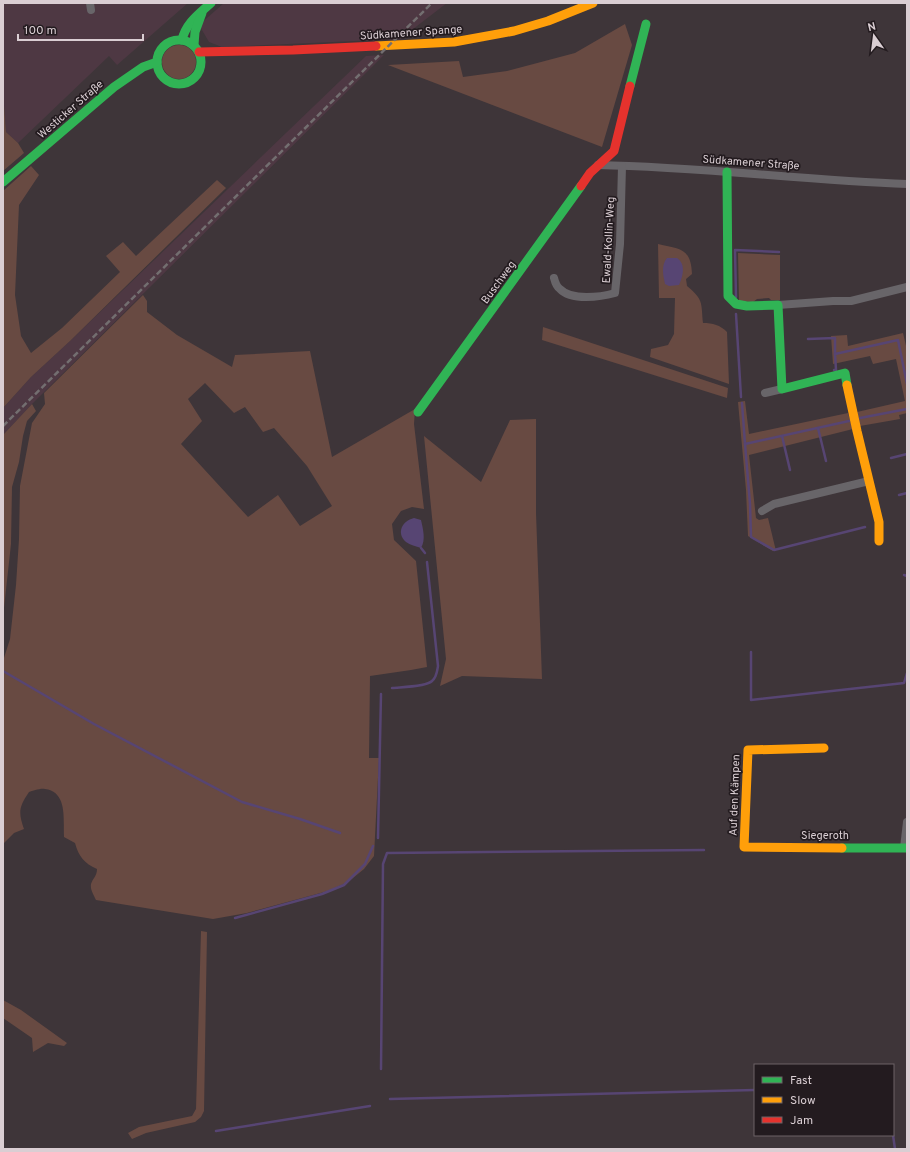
<svg xmlns="http://www.w3.org/2000/svg" width="910" height="1152" viewBox="0 0 910 1152" font-family="Overpass,sans-serif">
  <rect width="100%" height="100%" fill="#3e3539"/>
  <g fill="#4e3843">
    <polygon points="3,3 188,3 117,65 109,56 18,143 6,132 3,92"/>
    <polygon points="224,3 447,3 400,39 222,47 209,42 199,25"/>
    <polygon points="384,55 32,404 3,435 3,408 31,377 70,341 366,56"/>
  </g>
  <g fill="#684a42" fill-rule="evenodd">
    <polygon points="625,24 632,45 602,147 388,65 459,61 463,77 507,71 575,53"/>
    <circle cx="179" cy="62" r="17"/>
    <polygon points="3,92 6,132 18,143 24,153 3,171"/>
    <polygon points="31,166 39,175 19,205 15,295 21,336 31,353 62,328 120,272 106,256 123,242 136,256 217,180 226,188 70,341 31,377 3,408 3,191"/>
    <path d="M658 244C680 249 691 248 692 274L686 279 687 286C704 300 701 303 703 323 713 323 720 325 727 332L729 384 650 357 651 349 668 345 674 334 675 298H659Z"/>
    <polygon points="738,253 780,255 780,300 771,300 769,298 757,299 753,302 739,301"/>
    <path d="M143 295 147 301V312L177 335 232 367 235 355 310 351 332 457 415 409 414 424 424 509 412 507 401 511 392 524 394 540 416 561 427 667 411 670 370 676 369 758H379L374 856 364 869 348 882 328 891 247 913 213 919 96 900C94 895 90 890 91 884 93 878 97 876 97 869 84 863 79 857 75 843L64 837C63 820 68 792 45 789 40 788 33 791 29 792 19 807 18 812 24 829L14 833 3 844V661L10 639 16 585 19 539 20 486 32 423 45 404 44 393ZM205 383 234 413 245 407 263 432 274 428 307 466 332 506 300 526 278 495 248 517 181 444 202 421 188 399Z"/>
    <polygon points="543,327 728,388 727,398 542,340"/>
    <polygon points="903,333 907,350 907,413 899,415 900,419 860,426 857,412 905,401 896,359 873,364 870,356 833,364 831,336 847,335 848,346"/>
    <polygon points="745,401 749,434 848,413 853,429 749,455 756,518 759,520 768,518 776,551 773,551 748,536 746,490 738,402"/>
    <polygon points="32,404 36,411 27,421 23,436 19,462 12,487 11,544 3,617 3,435"/>
    <polygon points="536,419 536,513 542,679 462,676 440,686 446,659 424,436 481,482 510,420"/>
    <polygon points="201,931 207,932 204,1111 201,1117 195,1122 146,1133 132,1139 128,1133 139,1127 192,1116 196,1109"/>
    <polygon points="3,1000 21,1010 67,1043 64,1046 48,1043 33,1052 32,1038 3,1018"/>
  </g>
  <g fill="#574573">
    <path d="M667 258H677C686 264 683 276 679 285L669 286 665 284C663 275 661 265 667 258Z"/>
    <path d="M414 518 421 520C423 529 426 540 421 548 416 546 410 545 406 542 396 533 402 521 414 518Z"/>
  </g>
  <g fill="none" stroke-linecap="round" stroke-linejoin="round">
    <g stroke="#574573" stroke-width="2.5">
      <polyline points="736,297 735,250 779,252"/>
      <polyline points="736,314 741,397"/>
      <polyline points="808,339 835,338 835,354"/>
      <polyline points="834,370 836,370 835,354 898,340 907,384"/>
      <polyline points="742,403 745,444 849,421"/>
      <polyline points="860,418 907,409"/>
      <polyline points="818,428 826,461"/>
      <polyline points="782,436 790,470"/>
      <polyline points="745,444 750,504 751,537 774,550 865,527"/>
      <polyline points="891,458 907,454"/>
      <polyline points="899,495 907,493"/>
      <polyline points="421,548 425,553"/>
      <polyline points="904,575 907,576"/>
      <polyline points="751,652 751,700 904,683 907,673"/>
      <polyline points="3,671 94,724 242,802 300,819 340,833"/>
      <path d="M392 688C401 687 426 687 432 681 437 677 437 671 438 666L427 562"/>
      <polyline points="378,838 381,694"/>
      <polyline points="235,918 322,894 344,885 365,864 373,846"/>
      <polyline points="381,1069 383,864 387,853 704,850"/>
      <polyline points="390,1099 755,1090"/>
      <polyline points="216,1131 370,1106"/>
      <polyline points="893,1135 895,1149"/>
    </g>
    <g stroke="#686569" stroke-width="8">
      <polyline points="90,3 91,10"/>
      <path d="M598 165C701 167 804 180 907 184"/>
      <path d="M554 278C555 282 557 287 560 289 571 301 601 297 615 293L620 244 622 166"/>
      <polyline points="778,305 833,301 851,301 907,287"/>
      <polyline points="765,393 782,389"/>
      <polyline points="762,511 774,504 869,481"/>
      <polyline points="904,848 907,822"/>
    </g>
    <g stroke="#30b455" stroke-width="9">
      <circle cx="179" cy="62" r="22"/>
      <path d="M182 40C186 23 199 14 211 3"/>
      <polyline points="194,45 195,32 202,13"/>
      <polyline points="630,86 646,24"/>
      <polyline points="727,172 728,296 736,304 747,306 778,305 782,389 845,373 847,385"/>
      <polyline points="3,182 114,87 143,67 157,62"/>
      <polyline points="418,412 581,186"/>
      <polyline points="842,848 907,848"/>
    </g>
    <g stroke="#ff9f0a" stroke-width="9">
      <polyline points="376,46 454,42 514,31 548,21 593,3"/>
      <polyline points="847,385 857,431 879,522 879,541"/>
      <polyline points="824,748 748,750 744,847 842,848"/>
    </g>
    <g stroke="#e5322d" stroke-width="9">
      <polyline points="199,52 293,50 376,46"/>
      <polyline points="581,186 590,173 614,151 630,86"/>
    </g>
    <polyline stroke="#736e70" stroke-width="2.5" stroke-dasharray="6 3" stroke-linecap="butt" points="3,426 432,3"/>
  </g>
  <g text-anchor="middle" stroke-width="3.5" stroke-linejoin="round" paint-order="stroke">
    <g font-size="11" fill="#daced3" stroke="#231b1f">
      <text transform="translate(411 32) rotate(-4)" y="4">Südkamener Spange</text>
      <text transform="translate(70 109) rotate(-41)" y="4">Westicker Straße</text>
      <text transform="translate(751 162) rotate(4)" y="4">Südkamener Straße</text>
      <text transform="translate(608 240) rotate(-87)" y="4">Ewald-Kollin-Weg</text>
      <text transform="translate(498 282) rotate(-54)" y="4">Buschweg</text>
      <text transform="translate(734 795) rotate(-88)" y="4">Auf den Kämpen</text>
      <text x="825" y="839">Siegeroth</text>
    </g>
  </g>
  <rect width="910" height="1152" fill="none" stroke="#daced3" stroke-width="8"/>
  <rect x="754" y="1064" width="140" height="72" fill="#231b1f" stroke="#6c6367"/>
  <rect x="762" y="1077" width="20" height="6" fill="#30b455" stroke="#6c6367"/>
  <text x="790" y="1084" font-size="12" fill="#daced3">Fast</text>
  <rect x="762" y="1097" width="20" height="6" fill="#ff9f0a" stroke="#6c6367"/>
  <text x="790" y="1104" font-size="12" fill="#daced3">Slow</text>
  <rect x="762" y="1117" width="20" height="6" fill="#e5322d" stroke="#6c6367"/>
  <text x="790" y="1124" font-size="12" fill="#daced3">Jam</text>
  <g transform="translate(874 36) rotate(346)" stroke="#231b1f" stroke-width="3" paint-order="stroke">
  <path d="M0-3L7 15L0 10L-7 15Z" fill="#daced3"/>
  <text y="-6" font-size="11" font-weight="bold" text-anchor="middle" fill="#daced3">N</text>
  </g>
  <path d="M18 34v6h125v-6" fill="none" stroke="#daced3" stroke-width="2"/>
  <text x="24" y="34" font-size="12" fill="#daced3" stroke="#231b1f" stroke-width="3" paint-order="stroke">100 m</text>
</svg>
